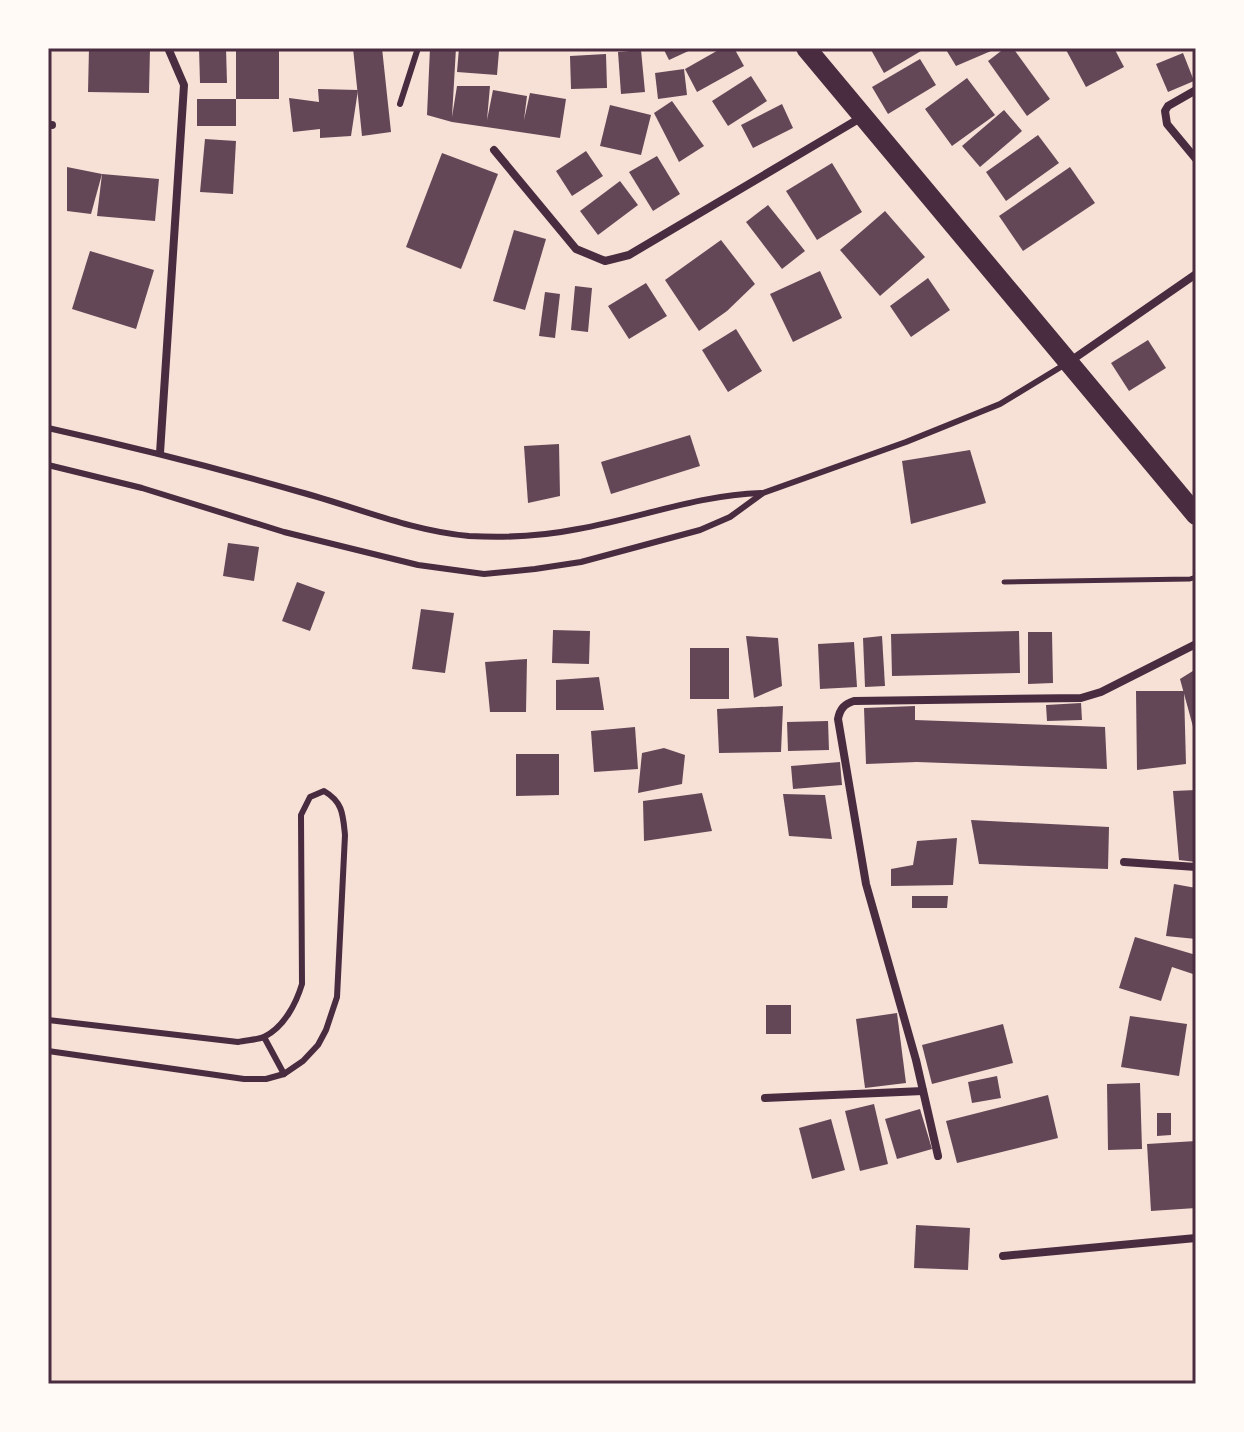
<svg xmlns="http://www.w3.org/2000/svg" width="1244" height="1432" viewBox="0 0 1244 1432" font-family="'Public Sans',sans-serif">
  <rect width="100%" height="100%" fill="#f7e1d7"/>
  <g fill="#644757">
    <polygon points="89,48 150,48 149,93 88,92"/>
    <polygon points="199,48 226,48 227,83 200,83"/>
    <rect x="236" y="48" width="43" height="51"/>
    <polygon points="353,48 382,48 391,132 362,136"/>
    <polygon points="430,48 456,48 452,117 457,86 490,86 487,120 493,90 527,96 524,120 530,93 566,99 560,138 452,122 427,115"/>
    <polygon points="459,48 499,51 497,75 457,72"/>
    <polygon points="663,48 695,48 669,60"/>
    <polygon points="722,48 734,48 744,66 697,92 685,69"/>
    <polygon points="870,48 926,48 884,73"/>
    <polygon points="945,48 998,48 956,66"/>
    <polygon points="1005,48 1013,48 1050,99 1027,116 988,61"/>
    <polygon points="1065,48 1114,48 1124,67 1086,87"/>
    <polygon points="641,50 645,92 621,94 618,52"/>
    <polygon points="1183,53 1194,81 1168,92 1156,64"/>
    <polygon points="606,54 607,88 571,89 570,56"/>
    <polygon points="920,59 936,85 888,114 872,87"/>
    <polygon points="684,69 687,95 658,99 655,73"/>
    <polygon points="751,76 767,101 728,126 712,101"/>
    <polygon points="967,78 995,115 952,146 925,109"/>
    <polygon points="318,89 358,90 351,136 320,138 320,129 293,132 289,98 319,102"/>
    <rect x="197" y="99" width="39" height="27"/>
    <polygon points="672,101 704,146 679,162 654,113"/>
    <polygon points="782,104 793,128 753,148 741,125"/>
    <polygon points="610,105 651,115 641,155 600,146"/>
    <polygon points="1004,110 1022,131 980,167 962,146"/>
    <polygon points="1038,135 1059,163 1006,201 986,172"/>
    <polygon points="205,139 236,141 233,194 200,192"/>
    <polygon points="586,151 603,176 572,196 556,171"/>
    <polygon points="442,153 498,174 461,269 406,247"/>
    <polygon points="657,156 680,194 653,211 629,172"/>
    <polygon points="832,163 862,212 817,240 786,191"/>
    <polygon points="67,167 102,174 91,214 67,211"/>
    <polygon points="1070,167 1095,203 1023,251 999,216"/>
    <polygon points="102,174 159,179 155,221 97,216"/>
    <polygon points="620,181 638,205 598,235 580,211"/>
    <polygon points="768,205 805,251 782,269 746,222"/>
    <polygon points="885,211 925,257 880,296 840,250"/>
    <polygon points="514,230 546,239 525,310 493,301"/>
    <polygon points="721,240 755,284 727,311 699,331 665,280"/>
    <polygon points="90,251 154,270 136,329 72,309"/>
    <polygon points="820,271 842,318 793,342 770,294"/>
    <polygon points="928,278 950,310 911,337 890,306"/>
    <polygon points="646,283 667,316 629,339 608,306"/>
    <polygon points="575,286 592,288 588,332 571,330"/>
    <polygon points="545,292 560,294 555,338 539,336"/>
    <polygon points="736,329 762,371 728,392 702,350"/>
    <polygon points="1148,340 1166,368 1129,391 1111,363"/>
    <polygon points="690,435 700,466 611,494 601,462"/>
    <polygon points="559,444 560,496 528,503 524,446"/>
    <polygon points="970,450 986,503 911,524 902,461"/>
    <polygon points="228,543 259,547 254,581 223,576"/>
    <polygon points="297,582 325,592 310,631 282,621"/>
    <polygon points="421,609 454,613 445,673 412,669"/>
    <polygon points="553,630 590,631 589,664 552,663"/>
    <polygon points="1019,631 1020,673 892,676 891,634"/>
    <polygon points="1028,632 1052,632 1053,683 1028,684"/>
    <polygon points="746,636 778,638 782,686 754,698"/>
    <polygon points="882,636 885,686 865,687 863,638"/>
    <polygon points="854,642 857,687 820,689 818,644"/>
    <rect x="690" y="648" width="39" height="51"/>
    <polygon points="527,659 526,712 490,712 485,662"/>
    <polygon points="1196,669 1196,734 1195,734 1180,679"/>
    <polygon points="599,677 604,710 556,710 556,680"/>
    <polygon points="1136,691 1184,691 1186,764 1137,770"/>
    <polygon points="1081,703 1082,720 1047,721 1046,705"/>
    <polygon points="783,706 781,752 719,753 717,709"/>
    <polygon points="915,706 915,720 1105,727 1107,769 917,762 866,764 864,708"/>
    <polygon points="828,721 829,750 788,751 787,722"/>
    <polygon points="635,727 638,769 594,772 591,731"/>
    <polygon points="664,748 685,755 682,784 638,793 642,753"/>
    <polygon points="516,754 559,754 559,795 516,796"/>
    <polygon points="840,762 842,785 793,789 791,766"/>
    <polygon points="1196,790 1196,862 1179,860 1173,791"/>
    <polygon points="702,793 712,831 644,841 643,801"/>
    <polygon points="783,794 825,795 832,839 789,836"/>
    <polygon points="971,820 1109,827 1108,869 979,864"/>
    <polygon points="957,838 953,885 891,886 891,869 913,865 917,841"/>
    <polygon points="1174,884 1196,888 1196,939 1166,936"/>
    <polygon points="912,896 948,896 947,908 912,908"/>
    <polygon points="1135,937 1196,955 1196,975 1172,967 1161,1001 1119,988"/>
    <rect x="766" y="1005" width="25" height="29"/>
    <polygon points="897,1013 906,1083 865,1088 856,1019"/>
    <polygon points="1130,1016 1187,1024 1179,1076 1121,1067"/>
    <polygon points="1003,1024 1013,1063 932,1084 922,1045"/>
    <polygon points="997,1076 1001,1098 972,1103 968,1082"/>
    <polygon points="1140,1083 1142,1149 1108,1150 1107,1084"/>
    <polygon points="1048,1095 1058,1138 957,1163 946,1121"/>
    <polygon points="874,1104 888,1164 860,1171 845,1111"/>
    <polygon points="920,1109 932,1149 897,1159 885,1119"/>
    <polygon points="1157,1113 1171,1113 1171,1135 1157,1136"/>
    <polygon points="831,1119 845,1170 812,1179 799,1128"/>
    <polygon points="1196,1141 1196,1208 1151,1211 1147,1144"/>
    <polygon points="916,1225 970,1228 968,1270 914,1268"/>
  </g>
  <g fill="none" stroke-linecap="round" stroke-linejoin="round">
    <polyline stroke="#4a2c40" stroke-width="5" points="1004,582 1190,579 1196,577"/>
    <g stroke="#4a2c40" stroke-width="6">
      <polyline points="400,104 418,48"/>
      <path d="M48 428C133 447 217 468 300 492 356 507 411 531 469 536 505 538 543 536 578 529 640 518 698 495 761 493"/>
      <polyline points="48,465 142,488 284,532 418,565 484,574 535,569 581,562 700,530 730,517 763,493 906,442 1000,404 1064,365"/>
      <path d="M48 1020 238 1042C246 1040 257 1040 264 1037 284 1027 296 1004 302 984L301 815 310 797 324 791C343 802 343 815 345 835L337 997 326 1030 318 1045 303 1061 284 1074 266 1079H244L48 1051"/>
      <polyline points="264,1037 284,1074"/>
    </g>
    <g stroke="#4a2c40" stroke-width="8">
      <polyline points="1196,90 1168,106 1165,111 1167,124 1196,159"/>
      <polyline points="48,125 52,125"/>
      <polyline points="494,150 576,249 605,261 629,255 862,117"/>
      <polyline points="1069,362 1196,274"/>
      <polyline points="160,453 184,85 168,48"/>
      <polyline points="1124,862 1196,867"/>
      <polyline points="765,1098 923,1091"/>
      <path d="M938 1156 916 1060 866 884 838 719C840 709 844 704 854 701L1081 698 1101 692 1196 644"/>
      <polyline points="1003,1256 1196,1238"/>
    </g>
    <polyline stroke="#4a2c40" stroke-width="20" points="806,48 1196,515"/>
  </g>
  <rect width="1244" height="1432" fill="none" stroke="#fffaf5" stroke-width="100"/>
  <rect x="50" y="50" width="1144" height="1332" fill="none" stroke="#4a2c40" stroke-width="3"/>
</svg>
